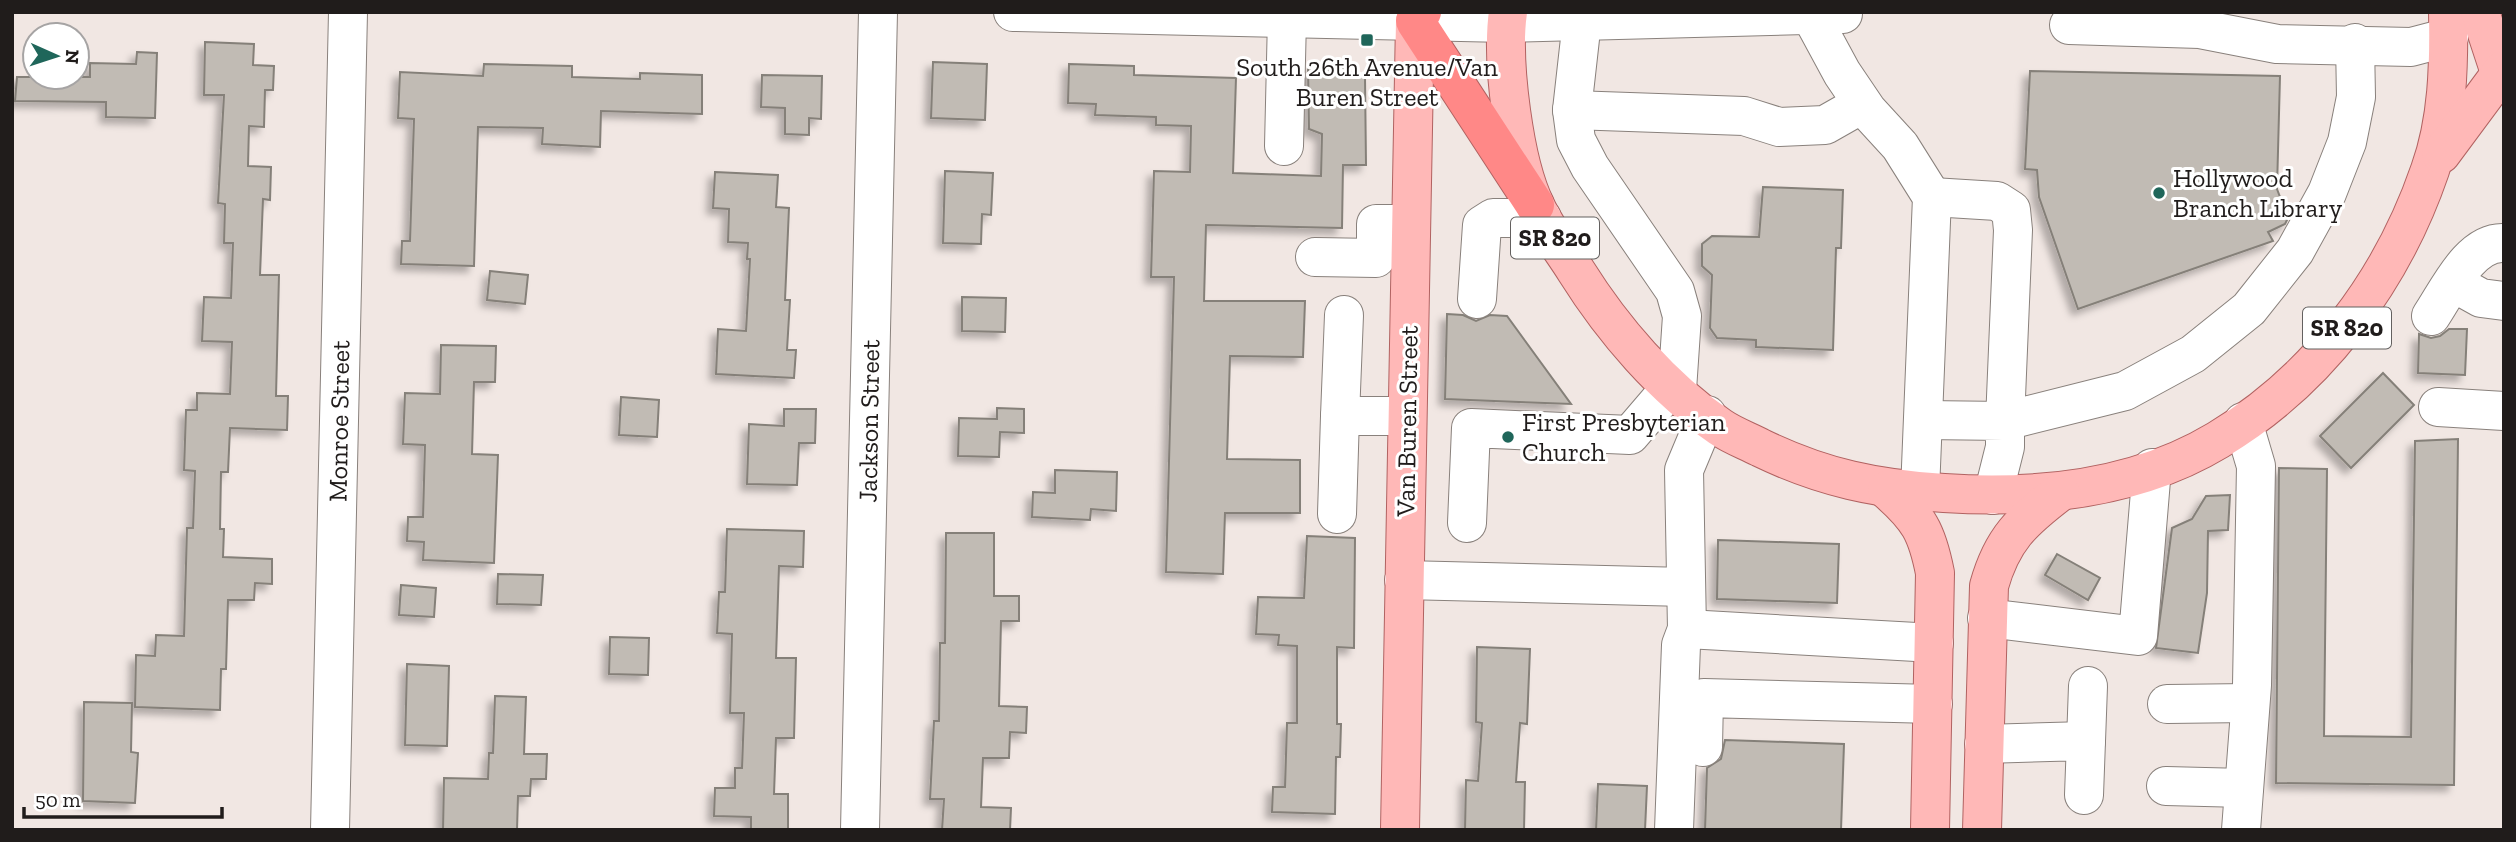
<svg xmlns="http://www.w3.org/2000/svg" width="2516" height="842" viewBox="0 0 2516 842" font-family="'Zilla Slab',serif">
  <defs>
    <filter id="shadow"><feDropShadow dx="-6" dy="6" stdDeviation="3.5" flood-color="#0004"/></filter>
  </defs>
  <rect width="100%" height="100%" fill="#f1e7e3"/>
  <g fill="#c1bbb4" stroke="#858079" stroke-width="2" filter="url(#shadow)">
    <polygon points="205,42 254,44 253,65 274,66 273,90 265,90 264,127 249,126 248,166 271,167 270,200 263,199 260,275 279,275 276,396 288,396 287,430 230,428 228,472 221,472 220,529 224,529 223,557 272,559 272,584 255,583 254,600 228,600 226,669 221,669 220,710 135,707 136,655 155,656 156,635 184,636 187,528 193,528 195,471 184,470 186,410 197,410 197,393 230,394 232,342 202,341 204,297 231,298 233,243 224,243 225,204 218,203 224,95 204,95"/>
    <polygon points="137,52 157,53 155,118 106,117 106,102 15,101 17,77 90,77 90,63 136,64"/>
    <polygon points="933,62 987,64 985,120 931,118"/>
    <polygon points="484,64 572,66 572,77 640,79 640,73 702,75 702,114 601,111 600,147 542,144 543,128 478,127 474,266 401,264 402,241 410,241 414,119 398,118 400,72 483,76"/>
    <polygon points="1069,64 1134,66 1134,75 1236,78 1233,173 1321,176 1322,134 1309,129 1308,68 1344,68 1347,73 1358,72 1365,77 1366,165 1343,165 1342,228 1206,225 1204,301 1305,301 1303,357 1230,356 1227,459 1300,460 1300,513 1225,513 1223,574 1166,572 1174,277 1151,277 1154,171 1190,172 1191,126 1156,125 1156,117 1095,115 1096,104 1068,103"/>
    <polygon points="2030,71 2280,76 2277,189 2288,218 2285,224 2268,232 2273,241 2078,309 2039,197 2037,170 2025,169"/>
    <polygon points="762,75 822,76 821,119 809,118 809,135 785,134 785,108 761,107"/>
    <polygon points="945,171 993,173 991,215 982,214 981,244 943,243"/>
    <polygon points="715,172 778,175 776,207 789,208 785,300 790,300 787,350 796,350 794,378 716,374 718,329 746,331 750,259 747,259 748,243 728,242 729,209 713,208"/>
    <polygon points="1763,187 1843,190 1841,248 1836,248 1833,350 1756,347 1756,340 1717,338 1710,328 1712,275 1702,266 1702,244 1712,236 1759,237"/>
    <polygon points="490,271 528,275 525,304 487,300"/>
    <polygon points="962,297 1006,298 1005,332 962,331"/>
    <polygon points="1447,314 1463,315 1476,321 1490,315 1507,316 1571,404 1445,399"/>
    <polygon points="2449,329 2467,329 2465,375 2418,373 2419,334 2431,338 2440,336"/>
    <polygon points="441,345 496,346 495,382 474,382 472,454 498,455 494,563 423,560 424,542 407,541 408,517 423,517 425,445 403,444 405,393 440,394"/>
    <polygon points="2383,373 2414,405 2351,468 2320,436"/>
    <polygon points="621,397 659,400 657,437 619,435"/>
    <polygon points="997,408 1024,409 1024,433 1000,432 999,457 958,456 959,418 997,419"/>
    <polygon points="784,409 816,409 815,443 799,443 797,485 747,484 749,424 784,426"/>
    <polygon points="2458,439 2454,785 2276,783 2279,468 2327,469 2324,736 2411,737 2415,441"/>
    <polygon points="1055,470 1117,472 1116,511 1091,509 1090,520 1032,517 1033,492 1055,493"/>
    <polygon points="2230,495 2228,530 2208,531 2207,593 2198,653 2156,648 2172,528 2192,519 2206,496"/>
    <polygon points="727,529 804,531 803,567 779,566 776,658 796,658 794,738 776,738 774,794 788,794 788,830 751,830 751,817 714,816 715,788 735,788 735,768 742,768 744,713 730,713 732,634 717,633 719,592 725,592"/>
    <polygon points="946,533 994,533 994,596 1019,596 1019,621 1001,621 999,706 1027,707 1026,733 1010,732 1009,758 983,758 981,807 1011,808 1010,830 942,830 944,799 930,799 934,721 939,721 940,643 945,643"/>
    <polygon points="1307,536 1355,538 1354,648 1337,647 1337,724 1341,724 1340,757 1336,757 1335,814 1272,812 1273,787 1285,787 1287,723 1297,723 1297,646 1278,645 1279,635 1256,634 1258,597 1304,598"/>
    <polygon points="1718,540 1839,544 1837,603 1717,599"/>
    <polygon points="2057,554 2100,578 2088,600 2045,575"/>
    <polygon points="498,574 543,575 541,605 497,604"/>
    <polygon points="401,585 436,588 434,617 399,615"/>
    <polygon points="610,637 649,638 648,675 609,674"/>
    <polygon points="1477,647 1530,649 1527,724 1520,723 1516,782 1525,782 1524,830 1465,830 1466,780 1478,781 1482,723 1476,722"/>
    <polygon points="407,664 449,666 447,746 405,745"/>
    <polygon points="495,696 526,697 524,754 547,754 546,779 531,779 530,796 518,796 517,830 443,830 444,778 488,779 489,753 493,753"/>
    <polygon points="84,702 132,703 131,752 138,753 135,803 83,801"/>
    <polygon points="1725,740 1844,744 1841,830 1705,830 1707,768 1721,759"/>
    <polygon points="1598,784 1647,786 1645,830 1596,830"/>
  </g>
  <g fill="none" stroke-linecap="round" stroke-linejoin="round">
    <g stroke="#89817c" stroke-width="40">
      <g id="minor">
        <polyline points="1013,12 1506,23 1843,14"/>
        <polyline points="1583,12 1572,110 1576,140 1590,167 1675,291 1682,316 1677,390"/>
        <polyline points="1809,12 1842,73 1867,110 1900,146 1932,197 1920,491"/>
        <polyline points="2069,25 2200,29 2277,44 2411,47 2449,37"/>
        <polyline points="1572,110 1744,116 1779,127 1825,125 1862,104"/>
        <polyline points="1284,146 1287,18"/>
        <polyline points="1932,197 1997,201 2011,210 2013,230 2005,421 2125,391 2193,354 2249,309 2295,251 2327,193 2347,142 2356,97 2355,43"/>
        <polyline points="1315,257 1376,258 1376,224 1411,224"/>
        <polyline points="2454,283 2481,298 2504,301"/>
        <polyline points="1477,299 1482,225 1493,218 1542,218"/>
        <path d="M2431 316C2448 291 2470 241 2504 243"/>
        <polyline points="2438,407 2504,411"/>
        <polyline points="1340,416 1344,315"/>
        <polyline points="1925,420 2005,421 2005,447 1993,495"/>
        <polyline points="1337,514 1340,416 1407,416"/>
        <polyline points="1467,523 1471,428 1630,435 1672,386"/>
        <polyline points="1404,580 1686,587"/>
        <polyline points="1987,618 2138,636 2152,468"/>
        <polyline points="1687,629 1934,643"/>
        <polyline points="2167,704 2249,703"/>
        <polyline points="2086,741 2088,686"/>
        <polyline points="1984,744 2086,741 2084,795"/>
        <polyline points="1703,747 1704,698 1933,704"/>
        <polyline points="2166,786 2244,788"/>
        <polyline points="330,830 348,12"/>
        <polyline points="860,830 878,12"/>
        <polyline points="1674,830 1681,645 1687,629 1684,470 1707,415"/>
        <polyline points="2241,830 2252,685 2256,466 2243,422"/>
      </g>
    </g>
    <g stroke="#b16261" stroke-width="40">
      <g id="major">
        <path d="M1508 12C1501 61 1514 163 1536 207 1546 229 1563 250 1576 271 1613 330 1663 388 1720 427 1733 436 1748 441 1761 448 1823 478 1877 489 1944 493 2036 499 2137 489 2218 440 2318 380 2392 281 2430 170 2448 120 2449 65 2448 12"/>
        <polyline points="2480,12 2504,85"/>
        <polyline points="2441,154 2504,69"/>
        <path d="M1887 490C1919 518 1927 532 1935 573L1930 830"/>
        <polyline points="1400,830 1415,21"/>
        <path d="M1982 830 1989 586C2002 539 2022 521 2060 492"/>
      </g>
    </g>
    <g stroke="#b16261" stroke-width="40">
      <polyline id="highway" points="1422,12 1415,21 1535,205"/>
    </g>
    <use href="#minor" stroke="#fff" stroke-width="38"/>
    <use href="#major" stroke="#ffb8b7" stroke-width="38"/>
    <use href="#highway" stroke="#ff8887" stroke-width="38"/>
  </g>
  <g fill="#1f665a" stroke="#fff" stroke-width="2.5">
    <rect x="1360" y="33" width="14" height="14" rx="3.5"/>
    <circle cx="2159" cy="193" r="7"/>
    <circle cx="1508" cy="437" r="7"/>
  </g>
  <g text-anchor="middle" stroke-width="6" stroke-linejoin="round" paint-order="stroke">
    <g fill="#fff" stroke="#63605f" stroke-width="2">
      <rect x="1511" y="217.5" width="88" height="41" rx="5"/>
      <rect x="2303" y="307.5" width="88" height="41" rx="5"/>
    </g>
    <g font-size="24" font-weight="bold" fill="#201c1b">
      <text x="1555" y="246">SR 820</text>
      <text x="2347" y="336">SR 820</text>
    </g>
    <g font-size="26" fill="#201c1b" stroke="#fff" text-anchor="start">
      <text x="1367" y="76" text-anchor="middle">South 26th Avenue/Van<tspan x="1367" dy="30">Buren Street</tspan></text>
      <text x="2173" y="187">Hollywood<tspan x="2173" dy="30">Branch Library</tspan></text>
      <text x="1522" y="431">First Presbyterian<tspan x="1522" dy="30">Church</tspan></text>
    </g>
    <g font-size="26" fill="#201c1b" stroke="#fff">
      <text transform="translate(339 421) rotate(-89)" y="9">Monroe Street</text>
      <text transform="translate(869 421) rotate(-89)" y="9">Jackson Street</text>
      <text transform="translate(1407 421) rotate(-89)" y="9">Van Buren Street</text>
    </g>
  </g>
  <rect width="2516" height="842" fill="none" stroke="#201c1b" stroke-width="28"/>
  <g transform="translate(56 56) rotate(93)"><circle r="33" fill="#ffffff" stroke="#a6a4a4" stroke-width="2"/>
  <path d="M0-5L12 26L0 18L-12 26Z" fill="#1f665a"/>
  <text y="-10" font-size="19" font-weight="bold" text-anchor="middle" fill="#201c1b">N</text>
  </g>
  <path d="M24 807v10h198v-10" fill="none" stroke="#201c1b" stroke-width="3.5"/>
  <text x="35" y="807" font-size="21" fill="#201c1b" stroke="#ffffff" stroke-width="5" paint-order="stroke">50 m</text>
</svg>
